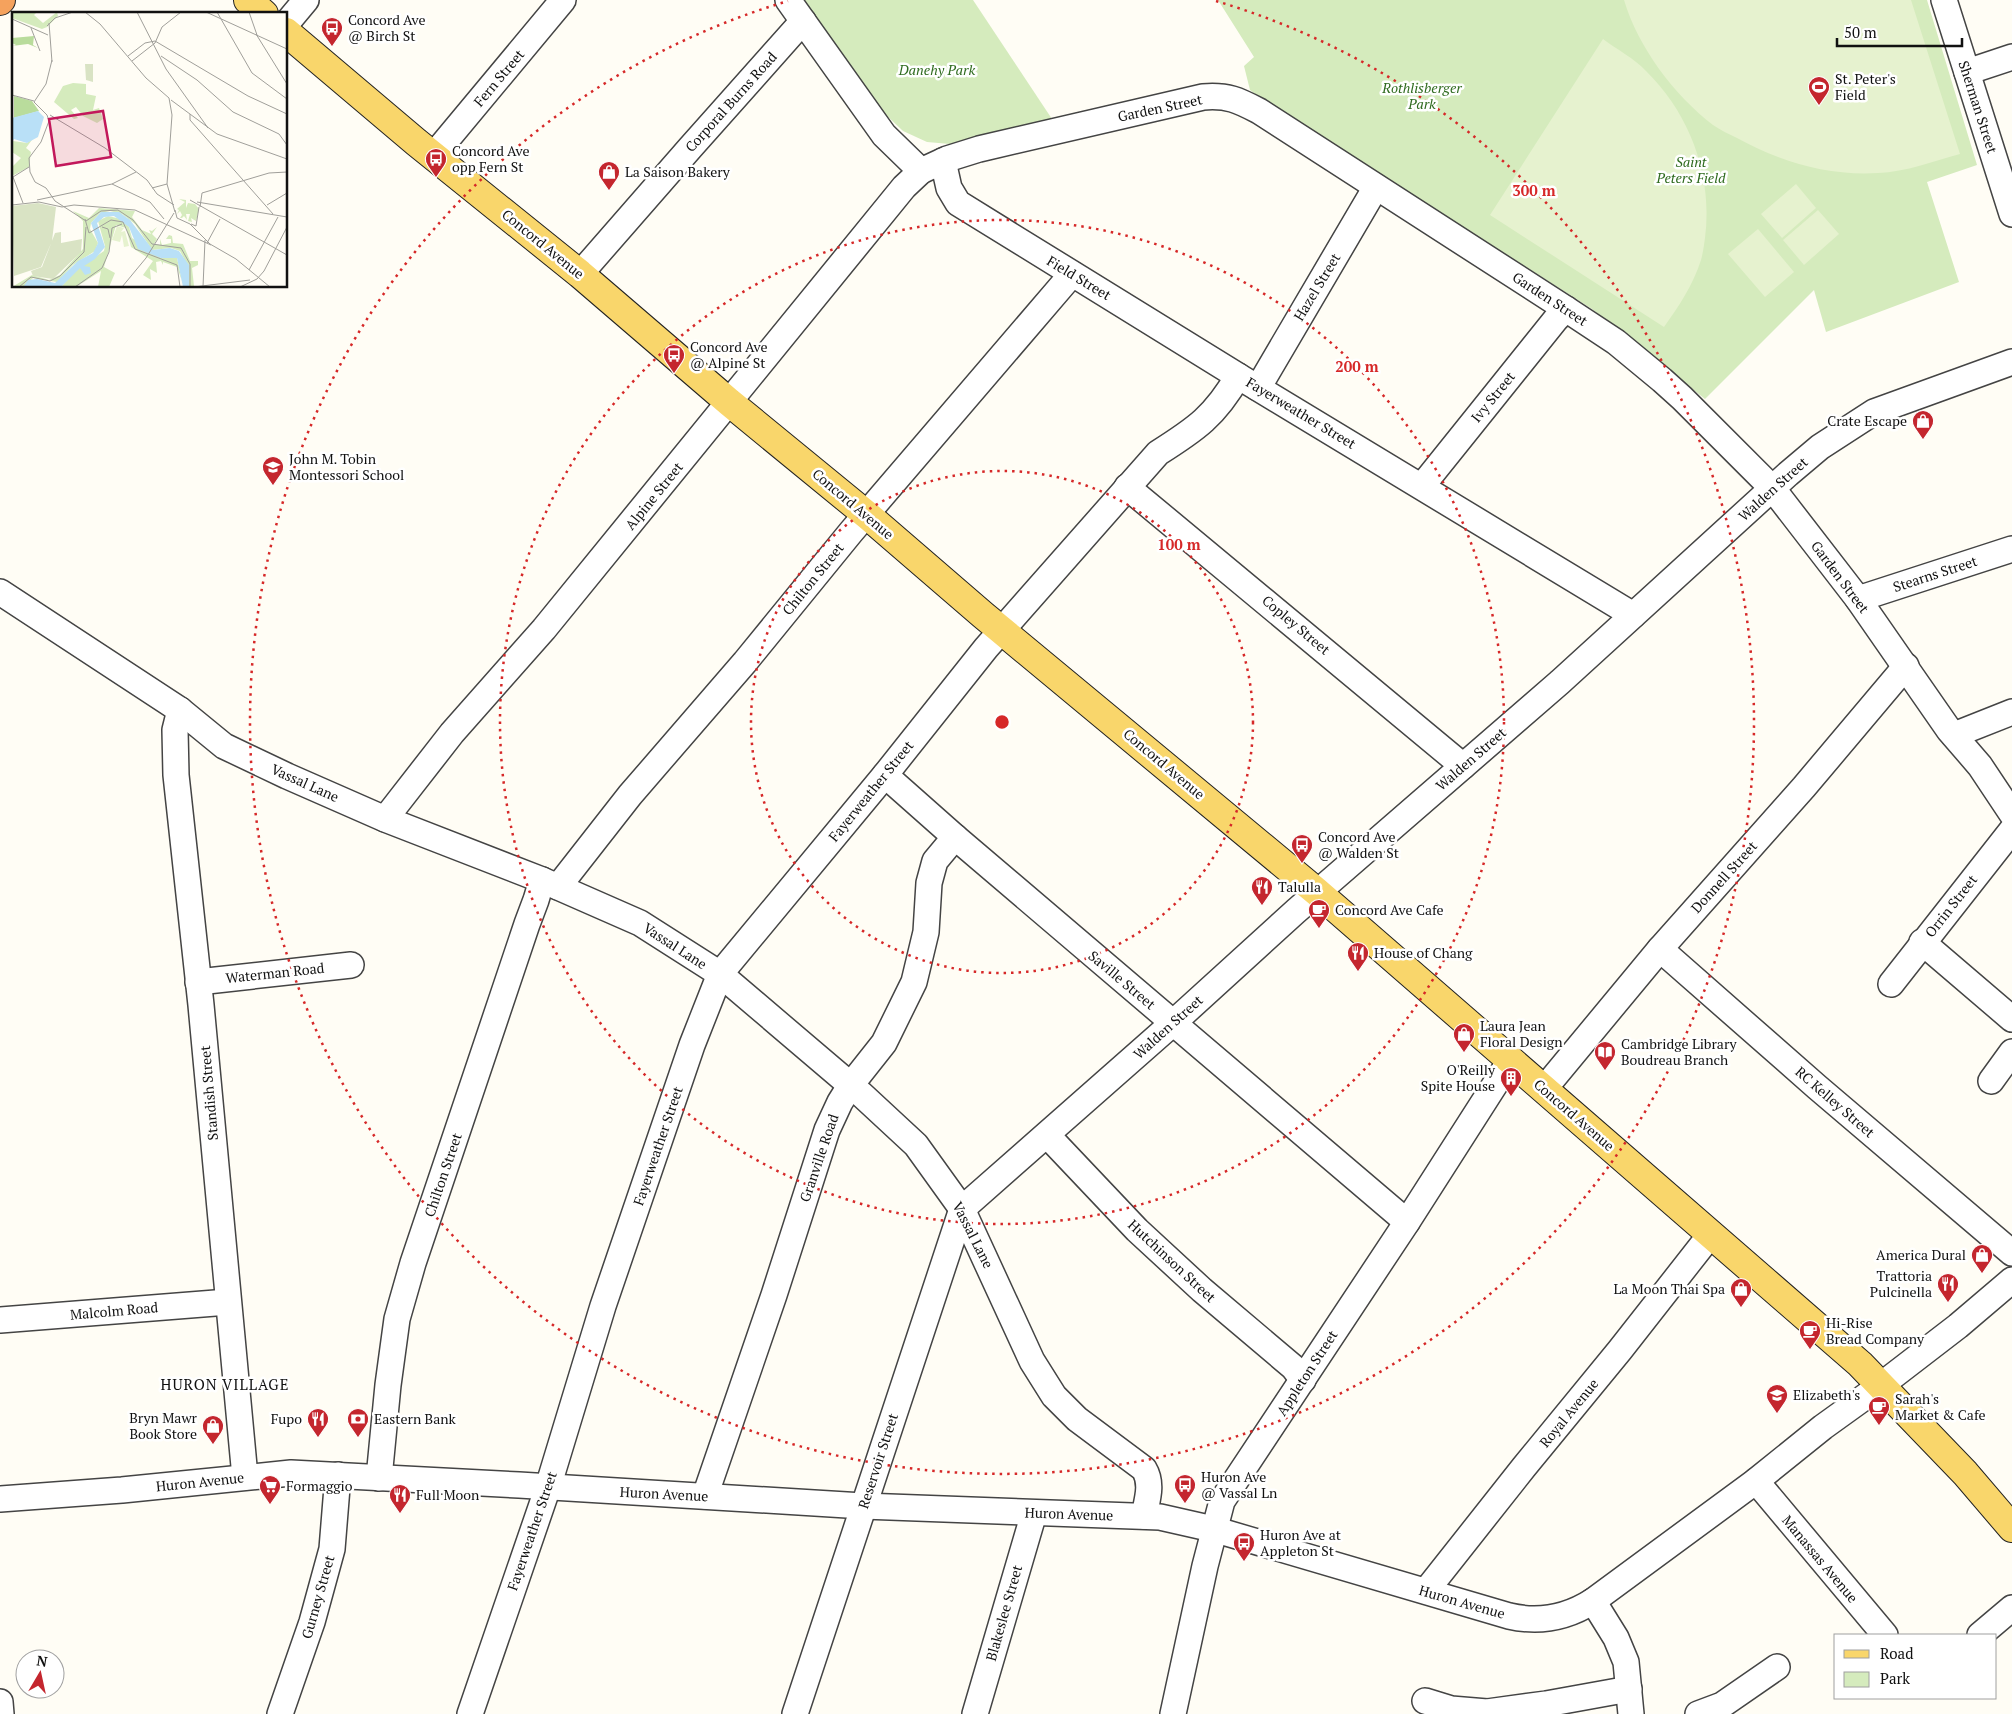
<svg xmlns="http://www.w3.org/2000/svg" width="2012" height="1714" viewBox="0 0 2012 1714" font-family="'PT Serif',serif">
  <rect width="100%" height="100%" fill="#fffdf5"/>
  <g fill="#d5ebbd">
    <polygon points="803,0 973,0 1052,119 950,144 927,142 903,131 884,113"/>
    <polygon points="1218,0 1927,0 1977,165 1927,182 1959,282 1826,332 1814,290 1705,399 1592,309 1263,100 1250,90 1244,66 1254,57"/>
  </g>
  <g fill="#e6f2cf">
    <path d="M1624 0H1911L1960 154C1934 161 1906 172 1878 173 1828 176 1781 162 1737 138 1729 134 1720 130 1713 125 1674 95 1638 47 1624 0Z"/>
    <path d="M1603 39C1616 49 1634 58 1646 71 1690 114 1713 176 1705 238 1704 245 1703 253 1701 260 1693 285 1679 306 1664 327L1490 215Z"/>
    <polygon points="1796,184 1816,208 1782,238 1761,214"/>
    <polygon points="1818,210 1839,234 1804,265 1783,240"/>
    <polygon points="1758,229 1794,272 1765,297 1728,254"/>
  </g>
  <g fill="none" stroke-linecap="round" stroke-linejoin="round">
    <g stroke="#444" stroke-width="28">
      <g id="minor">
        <polyline points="788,0 884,135 921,171"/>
        <polyline points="1944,0 2012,214"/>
        <polyline points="286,24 306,0"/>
        <polyline points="1967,72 2012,57"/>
        <polyline points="434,155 563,0"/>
        <polyline points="943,161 949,188 958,203 1238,376"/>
        <polyline points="580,274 690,148 803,21"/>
        <polyline points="1258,388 1376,187"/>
        <polyline points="1422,486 1556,319 1566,309"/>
        <polyline points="1127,487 1463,766"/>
        <path d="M0 592 180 710 224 746 287 776 385 819 542 880 640 923 720 974 861 1094 916 1145 962 1209 1032 1361 1054 1396 1077 1419 1144 1469C1153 1484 1147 1500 1144 1516"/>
        <polyline points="1858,599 2012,549"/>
        <polyline points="180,710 175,730 176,775 201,1005 245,1477"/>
        <polyline points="1954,735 2012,712"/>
        <polyline points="885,775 955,837 1407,1222"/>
        <path d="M385 819 452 733 544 629 904 187 921 171 947 159 979 149 1203 97C1228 95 1238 100 1259 111L1566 309 1616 342 1662 380 1682 398 1773 489 1858 599 1949 730 1980 766 2012 814"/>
        <polyline points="558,887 630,795 745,662 851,532 1072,274"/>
        <polyline points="1922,942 2012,1019"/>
        <polyline points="1660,949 1817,1087 2012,1253"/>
        <polyline points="198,982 351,965"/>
        <polyline points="1891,984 2012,830"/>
        <polyline points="1991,1081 2012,1052"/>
        <polyline points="1544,1089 1660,949 1804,787 1906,666"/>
        <polyline points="1047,1135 1137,1230 1202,1290 1293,1367 1303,1380"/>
        <polyline points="0,1320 228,1302"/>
        <polyline points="379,1478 388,1385 397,1319 413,1263 527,924 536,900 542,880"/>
        <polyline points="1756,1481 1885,1635"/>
        <polyline points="705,1496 774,1295 827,1130 840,1102 850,1086 884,1043 914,982 926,932 929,883 935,861 955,837"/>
        <path d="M0 1499 122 1490 291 1473 519 1485 863 1506 1160 1517 1213 1529 1509 1616C1539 1623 1568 1617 1593 1601L1756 1481 1823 1427 1880 1386 1958 1326 2012 1280"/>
        <polyline points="1426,1591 1524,1467 1620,1350 1711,1234"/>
        <polyline points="1593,1601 1616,1638 1626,1662 1631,1714"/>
        <polyline points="1980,1635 2012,1608"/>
        <polyline points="1425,1701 1451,1709 1487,1712 1546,1704 1629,1689"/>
        <polyline points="0,1702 1,1714"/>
        <polyline points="280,1714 312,1622 332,1549 338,1475"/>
        <path d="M470 1714 548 1487 603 1306 692 1045 720 974 885 775 986 648 1158 453C1196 429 1215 416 1238 376L1633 615"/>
        <polyline points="795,1714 962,1209 1173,1023 1296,911 1560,682 1788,474 1820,447 1874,412 2012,362"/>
        <polyline points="975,1714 1034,1513"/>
        <polyline points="1173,1714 1205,1566 1222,1501 1407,1222 1510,1061"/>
        <polyline points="1698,1714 1722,1705 1777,1667"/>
      </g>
    </g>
    <g stroke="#222" stroke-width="30">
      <g id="major">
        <polyline points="248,0 264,14"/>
        <polyline points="286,32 416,142 580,274 729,402 867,515 983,615 1317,892 1860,1364 1965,1473 2012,1528"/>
      </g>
    </g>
    <g stroke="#222" stroke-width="30">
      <polyline id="highway" points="0,1 1,0"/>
    </g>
    <use href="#minor" stroke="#fff" stroke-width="25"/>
    <use href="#major" stroke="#f9d66b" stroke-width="28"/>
    <use href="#highway" stroke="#f5a25d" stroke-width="28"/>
  </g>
  <g fill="none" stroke="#d62828" stroke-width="2.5" stroke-dasharray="2.5 5">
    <circle cx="1002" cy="722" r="251"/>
    <circle cx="1002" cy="722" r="502"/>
    <path d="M1216 1A752 752 0 1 1 788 1"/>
  </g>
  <defs>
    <g id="bus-pin" transform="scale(1.125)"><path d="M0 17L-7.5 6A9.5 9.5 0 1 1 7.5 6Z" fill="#c4262e" stroke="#fff"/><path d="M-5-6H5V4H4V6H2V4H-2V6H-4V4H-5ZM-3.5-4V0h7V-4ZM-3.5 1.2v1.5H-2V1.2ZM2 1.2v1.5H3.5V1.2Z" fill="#fff"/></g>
    <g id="stadium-pin" transform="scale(1.125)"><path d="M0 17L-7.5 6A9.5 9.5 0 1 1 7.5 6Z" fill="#c4262e" stroke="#fff"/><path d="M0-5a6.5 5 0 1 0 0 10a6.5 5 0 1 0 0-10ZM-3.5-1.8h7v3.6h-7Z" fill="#fff"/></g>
    <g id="shop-pin" transform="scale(1.125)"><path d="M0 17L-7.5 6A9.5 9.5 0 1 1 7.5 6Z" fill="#c4262e" stroke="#fff"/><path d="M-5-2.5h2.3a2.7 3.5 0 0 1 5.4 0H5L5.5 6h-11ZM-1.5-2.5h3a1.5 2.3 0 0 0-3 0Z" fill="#fff"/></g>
    <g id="school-pin" transform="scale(1.125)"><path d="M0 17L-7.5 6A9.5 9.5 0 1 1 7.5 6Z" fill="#c4262e" stroke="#fff"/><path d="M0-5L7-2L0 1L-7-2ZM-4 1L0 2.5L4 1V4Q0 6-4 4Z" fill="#fff"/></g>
    <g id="restaurant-pin" transform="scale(1.125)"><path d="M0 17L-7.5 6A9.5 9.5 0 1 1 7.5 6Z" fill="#c4262e" stroke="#fff"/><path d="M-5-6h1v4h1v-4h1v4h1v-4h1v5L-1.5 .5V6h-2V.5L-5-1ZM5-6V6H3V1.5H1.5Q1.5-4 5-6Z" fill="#fff"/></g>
    <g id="cafe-pin" transform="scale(1.125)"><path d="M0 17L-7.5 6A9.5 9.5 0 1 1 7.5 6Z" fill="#c4262e" stroke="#fff"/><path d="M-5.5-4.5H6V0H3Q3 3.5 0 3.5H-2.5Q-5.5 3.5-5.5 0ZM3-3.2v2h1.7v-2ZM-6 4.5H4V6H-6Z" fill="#fff"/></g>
    <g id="library-pin" transform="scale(1.125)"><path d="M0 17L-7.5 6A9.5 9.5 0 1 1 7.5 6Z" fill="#c4262e" stroke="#fff"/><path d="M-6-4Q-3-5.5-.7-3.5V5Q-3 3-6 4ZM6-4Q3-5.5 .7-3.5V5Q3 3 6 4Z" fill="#fff"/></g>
    <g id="building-pin" transform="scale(1.125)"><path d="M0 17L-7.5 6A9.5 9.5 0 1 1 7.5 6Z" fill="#c4262e" stroke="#fff"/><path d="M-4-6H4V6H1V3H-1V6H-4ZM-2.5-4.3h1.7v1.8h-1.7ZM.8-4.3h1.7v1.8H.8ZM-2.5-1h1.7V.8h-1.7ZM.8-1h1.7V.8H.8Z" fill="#fff"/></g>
    <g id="bank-pin" transform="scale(1.125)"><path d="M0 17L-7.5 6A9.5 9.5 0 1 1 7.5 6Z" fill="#c4262e" stroke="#fff"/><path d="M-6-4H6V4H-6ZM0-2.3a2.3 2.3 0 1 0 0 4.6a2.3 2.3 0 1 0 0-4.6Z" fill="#fff"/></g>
    <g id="supermarket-pin" transform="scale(1.125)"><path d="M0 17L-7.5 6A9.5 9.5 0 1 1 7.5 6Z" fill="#c4262e" stroke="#fff"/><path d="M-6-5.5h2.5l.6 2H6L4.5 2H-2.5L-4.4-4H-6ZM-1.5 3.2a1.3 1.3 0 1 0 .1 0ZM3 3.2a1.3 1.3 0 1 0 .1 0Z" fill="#fff"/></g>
  </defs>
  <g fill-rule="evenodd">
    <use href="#bus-pin" x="332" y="28"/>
    <use href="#stadium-pin" x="1819" y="87"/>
    <use href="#bus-pin" x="436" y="159"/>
    <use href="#shop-pin" x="609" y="172"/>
    <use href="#bus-pin" x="674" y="355"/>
    <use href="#shop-pin" x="1923" y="421"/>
    <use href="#school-pin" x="273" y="467"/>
    <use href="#bus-pin" x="1302" y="845"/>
    <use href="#restaurant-pin" x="1262" y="887"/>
    <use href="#cafe-pin" x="1319" y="910"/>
    <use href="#restaurant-pin" x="1358" y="953"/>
    <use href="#shop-pin" x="1464" y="1034"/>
    <use href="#library-pin" x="1605" y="1052"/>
    <use href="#building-pin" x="1511" y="1078"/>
    <use href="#shop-pin" x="1982" y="1255"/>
    <use href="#restaurant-pin" x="1948" y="1284"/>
    <use href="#shop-pin" x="1741" y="1289"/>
    <use href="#cafe-pin" x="1810" y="1331"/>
    <use href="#school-pin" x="1777" y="1395"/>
    <use href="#cafe-pin" x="1879" y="1407"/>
    <use href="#restaurant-pin" x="318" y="1419"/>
    <use href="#bank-pin" x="358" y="1419"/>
    <use href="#shop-pin" x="213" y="1426"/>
    <use href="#bus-pin" x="1185" y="1485"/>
    <use href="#supermarket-pin" x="270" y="1486"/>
    <use href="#restaurant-pin" x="400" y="1495"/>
    <use href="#bus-pin" x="1244" y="1543"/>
  </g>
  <g text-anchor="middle" stroke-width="5" stroke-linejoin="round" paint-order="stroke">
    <g font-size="14" fill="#111" stroke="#fff" text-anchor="start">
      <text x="348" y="25">Concord Ave<tspan x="348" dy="16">@ Birch St</tspan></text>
      <text x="1835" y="84">St. Peter's<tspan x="1835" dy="16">Field</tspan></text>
      <text x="452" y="156">Concord Ave<tspan x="452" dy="16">opp Fern St</tspan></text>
      <text x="625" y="177">La Saison Bakery</text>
      <text x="690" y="352">Concord Ave<tspan x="690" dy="16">@ Alpine St</tspan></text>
      <text x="1907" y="426" text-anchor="end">Crate Escape</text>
      <text x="289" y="464">John M. Tobin<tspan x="289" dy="16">Montessori School</tspan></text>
      <text x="1318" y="842">Concord Ave<tspan x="1318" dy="16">@ Walden St</tspan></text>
      <text x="1278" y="892">Talulla</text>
      <text x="1335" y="915">Concord Ave Cafe</text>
      <text x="1374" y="958">House of Chang</text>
      <text x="1480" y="1031">Laura Jean<tspan x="1480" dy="16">Floral Design</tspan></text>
      <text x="1621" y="1049">Cambridge Library<tspan x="1621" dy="16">Boudreau Branch</tspan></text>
      <text x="1495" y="1075" text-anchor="end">O'Reilly<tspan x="1495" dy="16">Spite House</tspan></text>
      <text x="1966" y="1260" text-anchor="end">America Dural</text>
      <text x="1932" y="1281" text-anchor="end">Trattoria<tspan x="1932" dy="16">Pulcinella</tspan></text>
      <text x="1725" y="1294" text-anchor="end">La Moon Thai Spa</text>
      <text x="1826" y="1328">Hi-Rise<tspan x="1826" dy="16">Bread Company</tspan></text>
      <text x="1793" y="1400">Elizabeth's</text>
      <text x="1895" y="1404">Sarah's<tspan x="1895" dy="16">Market &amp; Cafe</tspan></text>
      <text x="197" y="1423" text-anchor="end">Bryn Mawr<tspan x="197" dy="16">Book Store</tspan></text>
      <text x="302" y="1424" text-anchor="end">Fupo</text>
      <text x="374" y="1424">Eastern Bank</text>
      <text x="1201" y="1482">Huron Ave<tspan x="1201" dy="16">@ Vassal Ln</tspan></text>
      <text x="286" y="1491">Formaggio</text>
      <text x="416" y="1500">Full Moon</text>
      <text x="1260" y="1540">Huron Ave at<tspan x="1260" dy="16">Appleton St</tspan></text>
    </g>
    <g font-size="14" font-style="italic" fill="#2f6b1f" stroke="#fff">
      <text x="937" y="75">Danehy Park</text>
      <text x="1422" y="93">Rothlisberger<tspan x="1422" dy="16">Park</tspan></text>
      <text x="1691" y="167">Saint<tspan x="1691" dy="16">Peters Field</tspan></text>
    </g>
    <g font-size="14" fill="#111" stroke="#fff">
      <text transform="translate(499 78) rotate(-50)" y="5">Fern Street</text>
      <text transform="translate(731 102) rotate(-48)" y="5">Corporal Burns Road</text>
      <text transform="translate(1978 107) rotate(72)" y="5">Sherman Street</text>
      <text transform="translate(1160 108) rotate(-12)" y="5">Garden Street</text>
      <text transform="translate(543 244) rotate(39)" y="5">Concord Avenue</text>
      <text transform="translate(1079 278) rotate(31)" y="5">Field Street</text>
      <text transform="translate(1317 287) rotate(-59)" y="5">Hazel Street</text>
      <text transform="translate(1550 299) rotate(33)" y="5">Garden Street</text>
      <text transform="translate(1493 397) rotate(-51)" y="5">Ivy Street</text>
      <text transform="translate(1301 413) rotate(31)" y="5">Fayerweather Street</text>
      <text transform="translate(1773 489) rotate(-42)" y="5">Walden Street</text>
      <text transform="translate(654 496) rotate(-51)" y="5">Alpine Street</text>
      <text transform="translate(853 504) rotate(40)" y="5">Concord Avenue</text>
      <text transform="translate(1935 574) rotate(-18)" y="5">Stearns Street</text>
      <text transform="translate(1840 577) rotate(53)" y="5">Garden Street</text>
      <text transform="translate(813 579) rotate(-51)" y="5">Chilton Street</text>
      <text transform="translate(1296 625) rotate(40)" y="5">Copley Street</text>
      <text transform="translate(1471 759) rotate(-41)" y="5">Walden Street</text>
      <text transform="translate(1164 764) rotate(40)" y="5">Concord Avenue</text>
      <text transform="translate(305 783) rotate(24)" y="5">Vassal Lane</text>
      <text transform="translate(871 791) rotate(-51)" y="5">Fayerweather Street</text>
      <text transform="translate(1724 877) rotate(-48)" y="5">Donnell Street</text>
      <text transform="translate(1951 906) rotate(-52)" y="5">Orrin Street</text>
      <text transform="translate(675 946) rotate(33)" y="5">Vassal Lane</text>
      <text transform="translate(275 973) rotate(-6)" y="5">Waterman Road</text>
      <text transform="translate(1122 980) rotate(40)" y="5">Saville Street</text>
      <text transform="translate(1168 1027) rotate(-42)" y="5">Walden Street</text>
      <text transform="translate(209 1093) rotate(-95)" y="5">Standish Street</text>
      <text transform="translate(1835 1102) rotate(41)" y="5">RC Kelley Street</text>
      <text transform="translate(1574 1115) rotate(41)" y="5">Concord Avenue</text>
      <text transform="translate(658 1146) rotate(-71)" y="5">Fayerweather Street</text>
      <text transform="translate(819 1158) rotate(-71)" y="5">Granville Road</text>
      <text transform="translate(443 1175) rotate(-71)" y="5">Chilton Street</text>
      <text transform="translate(973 1235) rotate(63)" y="5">Vassal Lane</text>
      <text transform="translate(1172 1261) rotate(43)" y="5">Hutchinson Street</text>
      <text transform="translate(114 1311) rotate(-5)" y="5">Malcolm Road</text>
      <text transform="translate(1307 1373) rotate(-57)" y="5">Appleton Street</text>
      <text transform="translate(1569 1413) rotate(-51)" y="5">Royal Avenue</text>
      <text transform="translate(878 1461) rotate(-72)" y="5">Reservoir Street</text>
      <text transform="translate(200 1482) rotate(-6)" y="5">Huron Avenue</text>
      <text transform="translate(664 1494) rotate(3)" y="5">Huron Avenue</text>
      <text transform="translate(1069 1514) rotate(2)" y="5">Huron Avenue</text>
      <text transform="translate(532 1531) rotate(-71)" y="5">Fayerweather Street</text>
      <text transform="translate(1820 1559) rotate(50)" y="5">Manassas Avenue</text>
      <text transform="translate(318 1597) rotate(-74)" y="5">Gurney Street</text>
      <text transform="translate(1462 1602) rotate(16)" y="5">Huron Avenue</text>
      <text transform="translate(1004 1613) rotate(-74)" y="5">Blakeslee Street</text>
    </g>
    <g font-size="15" letter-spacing="1" fill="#111" stroke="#fff">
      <text x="225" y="1390">HURON VILLAGE</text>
    </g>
  </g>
  <g transform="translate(12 12)">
    <rect width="275" height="275" fill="#fffdf5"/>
    <path d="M0 0H25L22 3 31 11 45 0 46 4 32 18 35 15 30 17 0 6ZM61 71 74 72V82L84 84 81 98 87 96 91 107 85 111 71 104 64 95 59 98 66 106 62 107 42 90 51 74ZM22 125 14 136 19 140 17 155 0 164V155L9 146 0 140 1 129 15 131ZM167 187 174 188V196L176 191 183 192 187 197 184 209 179 206 180 210 176 209 178 202H174L175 208 172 204 170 206H168L170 203 168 199 165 202 167 198 165 197 173 190ZM87 196 123 199 120 205 130 218 139 222 137 218 140 219 145 215 140 222 145 227 142 232 148 233V227L150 233 159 231V227H154L157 223 160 224 161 231 171 232 178 249H186V253L180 256 182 274 177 275V256L168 239 159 236 140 238 123 212 110 202 98 199 88 201 79 211 78 217 86 231 83 239 61 253 45 270 21 266 11 275H0L20 263 37 268 48 263 71 237V209L61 199 77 206ZM96 204 109 207 117 215 120 226 149 246H165L170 269 165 255 151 250V253L149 249 144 250 145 261 138 257 139 268 131 263 141 249 119 235 114 216 104 213 92 255 103 261 97 275H86L89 259 64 275H49L64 258 92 239 93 234 86 209Z" fill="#d5ebbd"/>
    <path d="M22 24 21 33 26 36 16 32 0 34 4 33 0 31V26ZM2 84 20 89 27 99 2 106Z" fill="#b9dc9c"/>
    <path d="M73 52H81V70L74 68ZM26 191 44 195 40 229 29 255 2 264 0 194ZM49 220V231L70 227 69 240 41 267 21 264 19 259 30 255 43 221Z" fill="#d9e3c4"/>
    <path d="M105 214 112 216 109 220 113 219 117 234 112 235 110 223 108 230 100 228Z" fill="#e6f2cf"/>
    <path d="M26 99 32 105 26 125 15 131 2 127 0 131V106ZM89 200H107L118 208 141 238 158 236 167 239 177 253V274L171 275 165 246H149L126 237 117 215 102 204 92 205 85 211 93 235 83 247 72 254 78 255 79 261 73 263 68 256 49 275H11L16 268 25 267 43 271 66 249 81 241 86 231 79 211Z" fill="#b9e0f7"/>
    <path fill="none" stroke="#a09f9a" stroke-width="1" d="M73 0 88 12 134 66 157 86 160 103 155 172 163 200M125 0 154 57 196 116M194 0 275 37M205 0 240 61 275 87M237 0 245 23M0 7 36 23M37 11 40 50M35 14 43 6 61 0M19 16 28 39M244 22 275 72M143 31 150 15 169 0M116 44 133 31 143 29 236 84 275 102M149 44 185 68 221 100 267 122 275 133M40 48 34 72 22 90 35 103 37 109 29 130 17 146 18 160 23 170 34 176 43 189 74 209M120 49 143 31M0 83 22 89M159 88 205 122 275 147M178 102V108L261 202M38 103 93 136 135 168 145 182 162 193M1 165 11 191M1 165 17 155M100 172 124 160M140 176 155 172M25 188 100 172 138 190 152 207M178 188 275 243M185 190 275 205M0 193 27 190 50 195 62 193 123 198 199 233M255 193 275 181M188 195 190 181 257 161 275 160M163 198 165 206 178 212 198 232 224 247 258 275M73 207 77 221 99 208 111 210 123 237 165 253 168 275M74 209 89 199 106 198 121 208 140 232 169 236 178 252V275M179 212 184 214 187 195M90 215 96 217 98 226M195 231 208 207M237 258 266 205M7 275 19 265 38 269 48 264 72 240 74 215M63 275 90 256 97 240 100 216 110 212M110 275 134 246 162 201M182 275 238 268M191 275 193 228M228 275 245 267 252 259 275 215"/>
    <path fill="#c2185b" fill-opacity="0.15" stroke="#c2185b" stroke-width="2.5" d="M91 99 99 145 44 154 37 107Z"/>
    <rect width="275" height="275" fill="none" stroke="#111" stroke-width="2.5"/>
  </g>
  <circle cx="1002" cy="722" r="8" fill="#d62828" stroke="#fff" stroke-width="2.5"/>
  <g font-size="15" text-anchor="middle" font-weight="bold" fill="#d62828" stroke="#fff" stroke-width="5" stroke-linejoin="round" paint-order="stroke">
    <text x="1534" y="196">300 m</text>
    <text x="1357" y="372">200 m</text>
    <text x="1179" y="550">100 m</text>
  </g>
  <rect x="1834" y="1634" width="162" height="65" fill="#ffffff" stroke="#a0a0a0"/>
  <rect x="1844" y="1650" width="25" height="8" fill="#f9d66b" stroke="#a0a0a0"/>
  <text x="1880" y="1659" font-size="15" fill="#111111">Road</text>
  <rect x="1844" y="1672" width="25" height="15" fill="#d5ebbd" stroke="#a0a0a0"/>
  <text x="1880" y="1684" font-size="15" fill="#111111">Park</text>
  <g transform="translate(40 1674) rotate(9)"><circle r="24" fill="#ffffff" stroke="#a0a0a0"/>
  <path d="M0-4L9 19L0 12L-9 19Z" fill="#c4262e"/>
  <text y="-8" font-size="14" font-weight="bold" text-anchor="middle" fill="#111111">N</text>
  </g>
  <path d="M1837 38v8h125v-8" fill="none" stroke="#111111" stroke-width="2.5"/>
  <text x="1844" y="38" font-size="15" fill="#111111" stroke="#ffffff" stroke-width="4" paint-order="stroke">50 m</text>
</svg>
